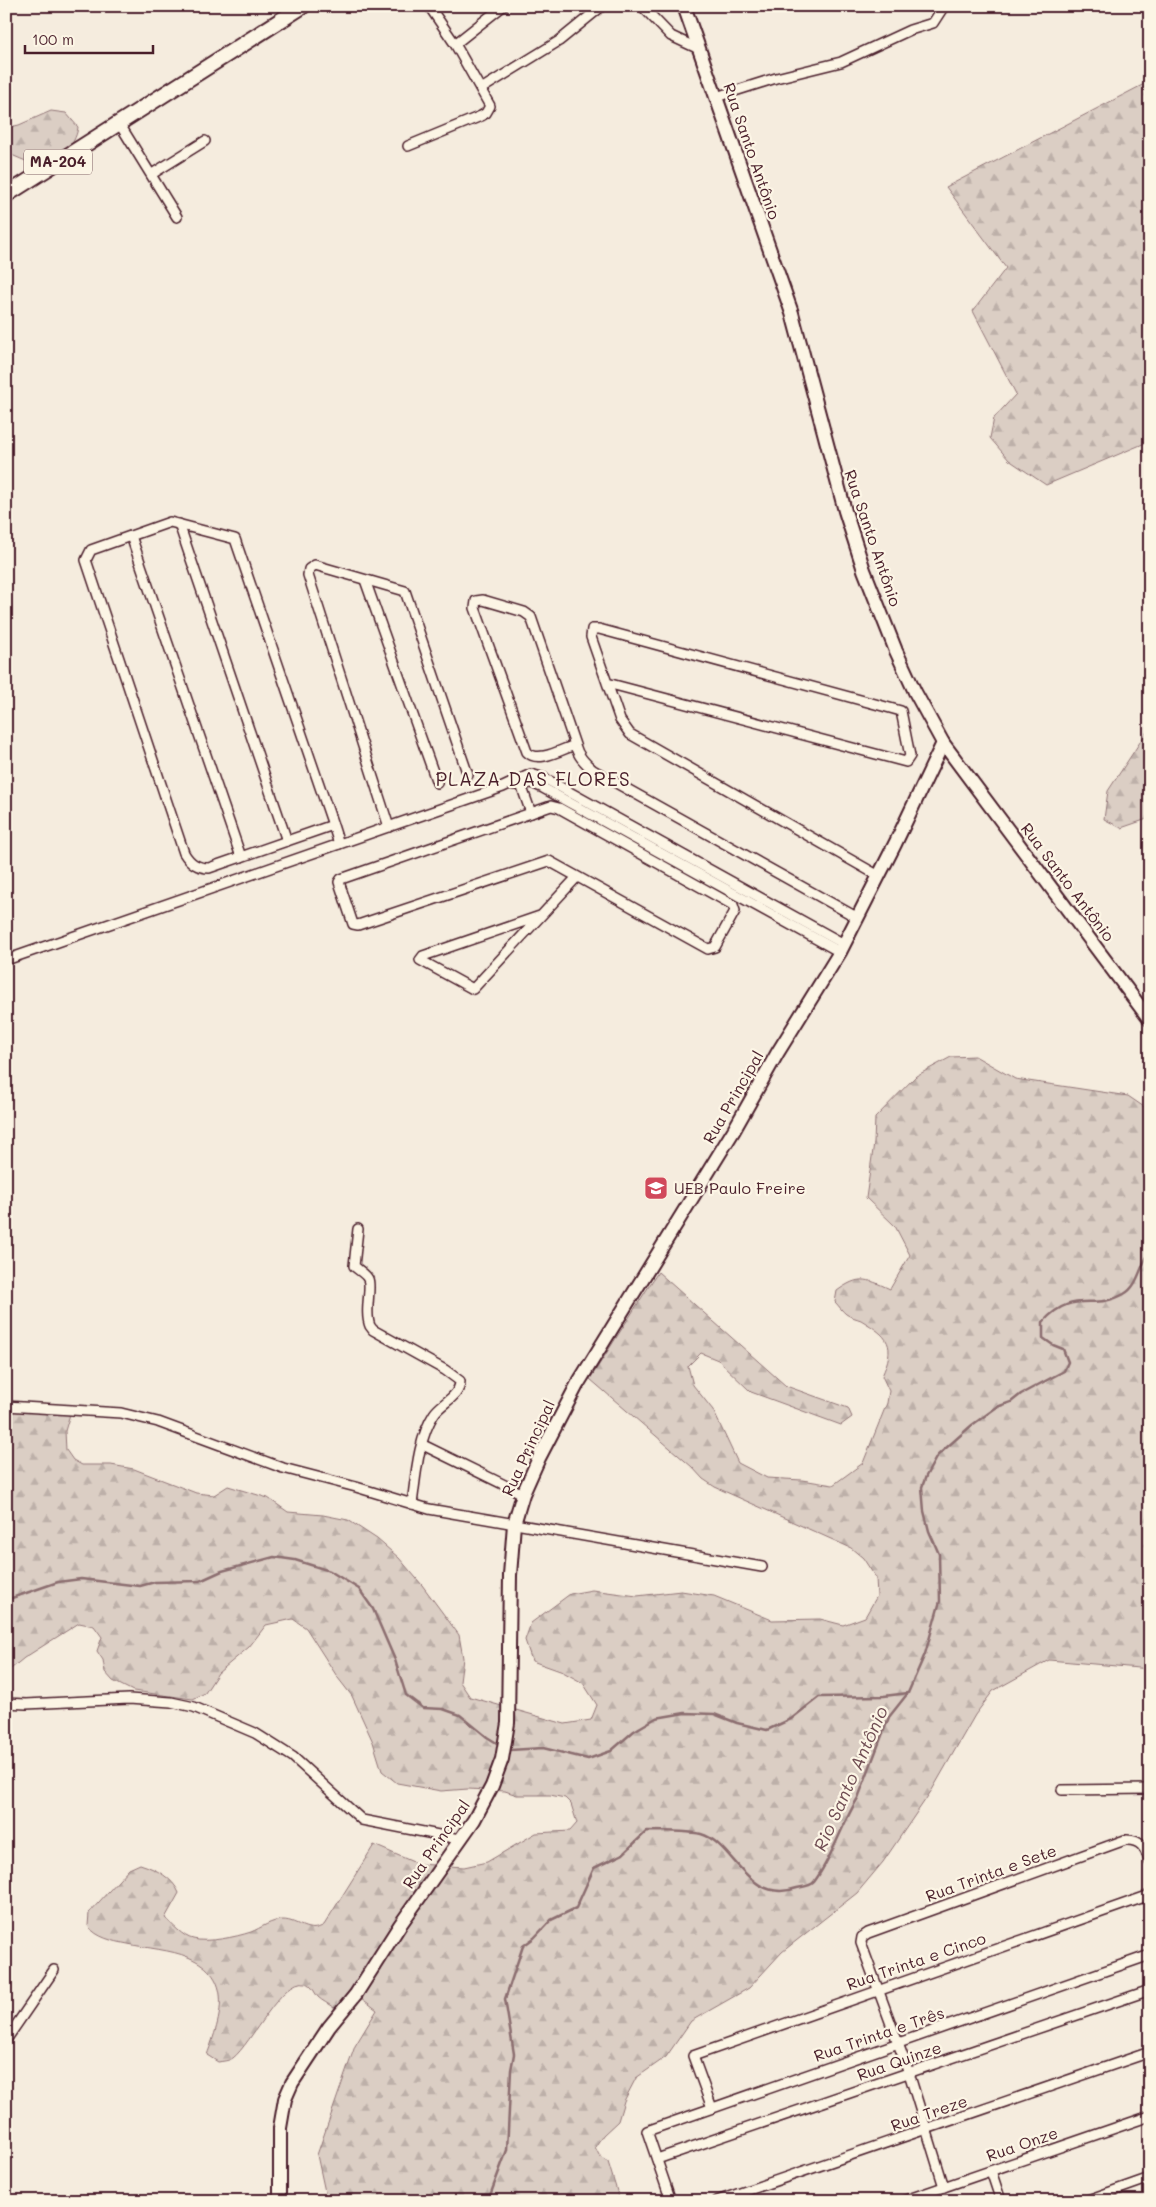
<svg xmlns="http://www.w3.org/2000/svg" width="1156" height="2207" viewBox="0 0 1156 2207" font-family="Mali,sans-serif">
  <defs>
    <pattern id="forest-firs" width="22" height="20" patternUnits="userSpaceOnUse" patternTransform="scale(1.25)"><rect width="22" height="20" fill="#dbcec4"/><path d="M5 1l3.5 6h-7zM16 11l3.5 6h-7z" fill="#bdb0a9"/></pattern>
  </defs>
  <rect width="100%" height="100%" fill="#f5ecde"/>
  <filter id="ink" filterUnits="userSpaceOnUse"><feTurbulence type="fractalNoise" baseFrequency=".02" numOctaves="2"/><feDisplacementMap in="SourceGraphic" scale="10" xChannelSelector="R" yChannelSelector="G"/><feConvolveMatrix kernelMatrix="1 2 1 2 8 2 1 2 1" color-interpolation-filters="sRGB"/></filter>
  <g filter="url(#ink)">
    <g fill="url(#forest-firs)" stroke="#927678">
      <polygon points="1150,81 1150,441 1046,485 1009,460 990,438 994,418 1016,394 973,311 1006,268 946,187"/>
      <path d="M51 111 66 113 78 127C76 146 56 167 36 164 25 162 16 156 6 153V128L19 125Z"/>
      <polygon points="1150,723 1150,818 1121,828 1104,819 1108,791 1146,733"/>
      <path d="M975 1056 1015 1079 1128 1096 1150 1111V1669L1049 1660 993 1691 975 1715 932 1790 883 1862 857 1893 782 1952 749 1988 691 2021 666 2057 636 2078 624 2101 618 2121 603 2135 595 2147 599 2155 608 2162 620 2201H327L317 2155 355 2046 377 2010 361 1998 334 2008C329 2004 322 2001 318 1997 314 1992 312 1985 305 1983 283 1977 251 2044 233 2058 229 2061 223 2061 218 2062L207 2055C221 2017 235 1977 188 1957 172 1950 146 1948 128 1944 113 1941 97 1938 88 1926L89 1913 129 1869 140 1864C156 1869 173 1878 179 1893L165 1918C172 1924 183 1937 193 1939 207 1943 236 1937 251 1932 261 1928 271 1920 283 1920 298 1920 308 1935 324 1925L374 1845 418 1864 464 1867 487 1862 536 1833 570 1831 577 1823 571 1804 565 1798 550 1795H517L505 1791 468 1789 441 1791 397 1783 382 1771 373 1742 352 1696 338 1678 306 1628 293 1619 266 1625 249 1647 218 1673 205 1693 193 1699 133 1691 113 1681 105 1672 103 1660 97 1651 102 1637 94 1626 79 1623 24 1658 6 1673V1411L70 1414 65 1431 66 1450 73 1460 82 1465H111L134 1469 196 1493 214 1495 228 1486 268 1498 288 1512 323 1515 348 1520 377 1539 399 1558 422 1585 459 1635 463 1658 460 1682 470 1697 565 1724 591 1720 597 1705 583 1683 563 1672 532 1661 525 1640 531 1623 570 1594 592 1590 637 1596 681 1591 714 1596 772 1620 820 1619 843 1625 865 1617 877 1596 876 1578 863 1558 851 1548 715 1487 703 1479 692 1467 590 1379 658 1272 786 1386 848 1408 852 1417 841 1425 751 1392 718 1360 701 1353 688 1366 693 1385 713 1410 738 1463 767 1478 802 1480 833 1485 863 1463 887 1403 889 1391 882 1376C896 1344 889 1337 861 1320 856 1318 850 1317 846 1314 842 1311 839 1306 835 1302L837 1291C859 1275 866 1278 890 1289L910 1255 895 1226 866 1198 874 1143 875 1118 916 1076 951 1057Z"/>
    </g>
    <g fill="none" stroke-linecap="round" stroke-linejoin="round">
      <g stroke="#8c6e70" stroke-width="2.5">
        <polyline points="6,1600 58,1582 81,1579 140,1586 155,1582 200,1581 222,1571 274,1557 295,1560 330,1571 359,1589 373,1609 395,1660 406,1695 423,1708 443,1709 460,1715 487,1737 500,1745"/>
        <polyline points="507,1748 510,1750 543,1748 588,1759 611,1751 634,1731 656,1718 685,1713 714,1714 737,1723 767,1730 791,1719 819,1697 884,1696 908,1693"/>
        <path d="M488 2201 507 2150 511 2070 514 2054 505 1999 523 1946 534 1938 551 1920 576 1908 594 1868 623 1854 647 1831C660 1831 689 1831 701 1834 734 1843 747 1905 797 1888 802 1887 811 1886 814 1882 833 1857 841 1825 858 1798L889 1717 908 1693 925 1654 940 1601 939 1554 929 1531 924 1511 922 1487 926 1476 937 1456 972 1425 997 1407 1011 1402 1021 1394 1064 1371 1068 1362 1063 1349 1053 1345 1043 1338V1322C1073 1288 1093 1312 1124 1294 1139 1286 1140 1264 1150 1252"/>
      </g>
      <g stroke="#4a1f2b" stroke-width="12">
        <g id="street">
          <polyline points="642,6 671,36 699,49"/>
          <polyline points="455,44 503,6"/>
          <polyline points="481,89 559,41 602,6"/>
          <polyline points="716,97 776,78 841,62 910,30 933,23 944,6"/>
          <polyline points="119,123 177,217"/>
          <polyline points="408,146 481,116 486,113 490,106 455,44 429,6"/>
          <polyline points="152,174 205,141"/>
          <polyline points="179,524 287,841"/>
          <polyline points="131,536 241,857"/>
          <polyline points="365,580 437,783"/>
          <polyline points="607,683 906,762 910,756 901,711 599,629 592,629 591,637 620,720 630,734 879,876"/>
          <path d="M575 745C562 749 538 764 527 752L475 608 476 601 483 600 524 612 531 617 575 745C578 756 584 762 593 770L858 918"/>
          <polyline points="519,779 531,813"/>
          <polyline points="514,785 532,783 543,788 840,952"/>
          <polygon points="551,806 559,808 733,905 735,911 715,947 708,949 549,861 358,925 353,924 339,882 341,879"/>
          <path d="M333 825 209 868C197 868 190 863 184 853L86 560 91 550 170 522 235 539 333 825 339 844"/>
          <polyline points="389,827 308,575 309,569 315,565 405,591 468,775"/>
          <polyline points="540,916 423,956 420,960 473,989 577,877"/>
          <polyline points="6,960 503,787 531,774 544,778 844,944"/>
          <path d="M358 1229 354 1266C358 1270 366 1274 368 1279 372 1287 364 1312 370 1326L373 1330 445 1370 460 1381C460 1397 442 1402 434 1414 418 1439 416 1475 412 1504"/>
          <polyline points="6,1406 121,1413 158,1422 283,1468 356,1487 429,1509 762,1567"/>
          <polyline points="423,1445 523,1494"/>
          <polyline points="6,1703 26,1704 129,1699 171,1702 194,1707 255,1733 293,1757 362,1820 459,1839"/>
          <polyline points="1062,1790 1150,1789"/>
          <polyline points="6,2040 54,1970"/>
          <polyline points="712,2108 693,2056 1150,1895"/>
          <polyline points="657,2159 1150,1990"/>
          <polyline points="991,2171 1001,2201"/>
          <path d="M944 2187 909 2073 861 1943 862 1937 868 1933 1125 1840C1141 1839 1145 1848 1150 1862"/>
          <polyline points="82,2201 83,2200"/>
          <polyline points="671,2201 647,2131 1150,1955"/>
          <polyline points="717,2201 1150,2052"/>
          <polyline points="903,2201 1150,2116"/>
          <polyline points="1085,2201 1150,2178"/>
        </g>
      </g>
      <g stroke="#4a1f2b" stroke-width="16">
        <g id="secondary">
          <polyline points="684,6 792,313 845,511 864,570 896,651 915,692 943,743 1150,1020"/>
          <polyline points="280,2201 280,2128 285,2099 292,2083 329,2027 356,1994 400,1925 474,1820 492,1786 502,1759 508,1723 510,1575 514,1524 523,1494 539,1458 577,1385 734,1130 778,1052 840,952 895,844 943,743"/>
        </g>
      </g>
      <g stroke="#4a1f2b" stroke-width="18">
        <polyline id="primary" points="6,195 303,6"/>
      </g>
      <use href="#street" stroke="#fcf5e5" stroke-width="9"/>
      <use href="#secondary" stroke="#fcf5e5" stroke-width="12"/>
      <use href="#primary" stroke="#fcf5e5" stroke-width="14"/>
    </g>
  </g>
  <defs>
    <g id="school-square" transform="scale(1.25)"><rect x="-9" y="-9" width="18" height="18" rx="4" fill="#d1495b" stroke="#fcf5e5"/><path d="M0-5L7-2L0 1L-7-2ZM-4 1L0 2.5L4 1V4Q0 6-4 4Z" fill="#fff"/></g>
  </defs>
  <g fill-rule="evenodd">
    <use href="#school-square" x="656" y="1188"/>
  </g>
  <g text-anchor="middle" stroke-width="4.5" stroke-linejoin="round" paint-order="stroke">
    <rect fill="#fcf5e5" stroke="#7f5f63" stroke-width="1" x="24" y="149.5" width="68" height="25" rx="4"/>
    <g font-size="15" font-weight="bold" fill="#4a1f2b">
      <text x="58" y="167">MA-204</text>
    </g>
    <g font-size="16" fill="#4a1f2b" stroke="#fcf5e5">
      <text transform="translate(752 151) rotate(71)" y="6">Rua Santo Antônio</text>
      <text transform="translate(873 538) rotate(71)" y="6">Rua Santo Antônio</text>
      <text transform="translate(1068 882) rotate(53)" y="6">Rua Santo Antônio</text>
      <text transform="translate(733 1097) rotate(-60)" y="6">Rua Principal</text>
      <text transform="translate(528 1448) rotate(-65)" y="6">Rua Principal</text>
      <text transform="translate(436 1844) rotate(-55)" y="6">Rua Principal</text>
      <text transform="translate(991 1873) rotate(-20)" y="6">Rua Trinta e Sete</text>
      <text transform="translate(916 1961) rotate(-19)" y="6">Rua Trinta e Cinco</text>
      <text transform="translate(879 2034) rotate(-19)" y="6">Rua Trinta e Três</text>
      <text transform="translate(899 2061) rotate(-19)" y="6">Rua Quinze</text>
      <text transform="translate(929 2113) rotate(-19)" y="6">Rua Treze</text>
      <text transform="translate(1022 2144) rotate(-19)" y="6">Rua Onze</text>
    </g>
    <g font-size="16" fill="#4a1f2b" stroke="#fcf5e5" text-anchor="start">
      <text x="674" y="1194">UEB Paulo Freire</text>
    </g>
    <g font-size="18" font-style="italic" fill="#704d53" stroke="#fcf5e5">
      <text transform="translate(851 1779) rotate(-66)" y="6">Rio Santo Antônio</text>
    </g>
    <g font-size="19" letter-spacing="1" fill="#4a1f2b" stroke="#fcf5e5">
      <text x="533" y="786">PLAZA DAS FLORES</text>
    </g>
  </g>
  <rect width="1156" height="2207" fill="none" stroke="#fcf5e5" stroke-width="25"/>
  <rect x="12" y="12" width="1131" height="2182" fill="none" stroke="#4a1f2b" stroke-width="2" filter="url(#ink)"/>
  <path d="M25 45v8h128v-8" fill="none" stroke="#4a1f2b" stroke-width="2.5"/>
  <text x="32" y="45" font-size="15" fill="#4a1f2b" stroke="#fcf5e5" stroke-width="4" paint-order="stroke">100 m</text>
</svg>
